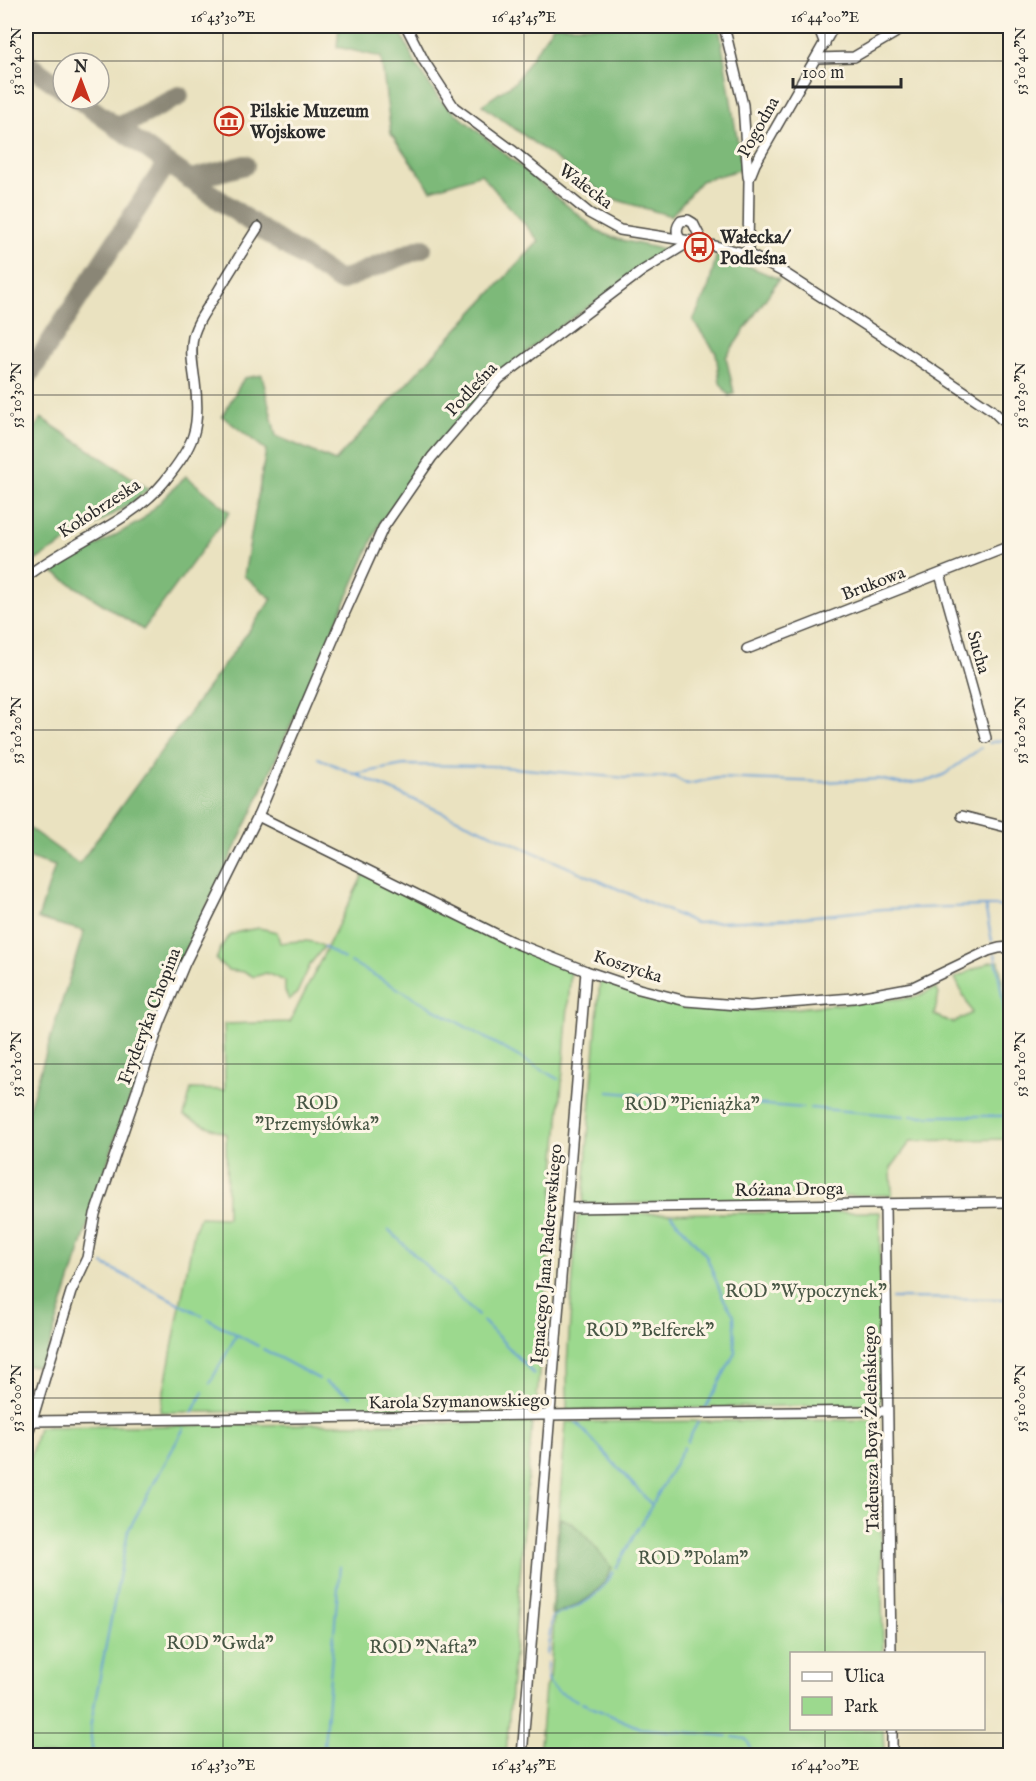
<svg xmlns="http://www.w3.org/2000/svg" width="1036" height="1781" viewBox="0 0 1036 1781" font-family="'IM FELL English',serif">
  <rect width="100%" height="100%" fill="#fcf5e5"/>
  <filter id="ink" filterUnits="userSpaceOnUse"><feTurbulence type="fractalNoise" baseFrequency=".0167" numOctaves="2"/><feDisplacementMap in="SourceGraphic" scale="12" xChannelSelector="R" yChannelSelector="G"/><feConvolveMatrix kernelMatrix="1 2 1 2 8 2 1 2 1" color-interpolation-filters="sRGB"/></filter>
  <filter id="wash" filterUnits="userSpaceOnUse"><feTurbulence type="fractalNoise" baseFrequency=".008" numOctaves="4" result="noise"/><feDisplacementMap in="SourceGraphic" scale="24" xChannelSelector="R" yChannelSelector="G"/><feGaussianBlur stdDeviation="1.35" result="paint"/><feColorMatrix in="noise" values="0 0 0 0 0 0 0 0 0 0 0 0 0 0 0 0 0 1.4 0 .05"/><feComposite in="paint" operator="in"/></filter>
  <g filter="url(#wash)">
    <rect width="100%" height="100%" fill="#eae2c0"/>
    <g fill="#9cd98e" stroke="#64825c" stroke-width="1.5">
      <polygon points="364,873 571,968 536,1411 160,1412 194,1232 200,1217 227,1218 226,1134 184,1116 191,1089 225,1090 224,1024 290,1022"/>
      <path d="M259 928 277 932 280 943C295 941 312 938 324 947L311 963 297 993 289 1000 285 991V981L266 973 254 977 245 972 228 970 216 960C226 932 231 933 259 928Z"/>
      <polygon points="999,961 1010,1027 1010,1139 911,1141 891,1168 892,1195 768,1197 765,1202 583,1204 600,979 646,996 709,1008 741,1010 765,1011 916,997 936,988 939,994 934,1015 953,1023 972,1013 955,978 990,962"/>
      <polygon points="880,1212 880,1404 567,1411 567,1364 577,1218 582,1214"/>
      <polygon points="879,1420 883,1653 792,1654 792,1728 883,1729 884,1755 539,1756 545,1688 550,1677 554,1619 551,1613 566,1422"/>
      <polygon points="532,1422 506,1755 26,1755 26,1475 38,1427"/>
    </g>
    <g fill="#7db979" stroke="#547252" stroke-width="1.5">
      <polygon points="339,26 398,26 415,63 440,100 599,232 617,239 670,251 543,338 489,385 380,523 255,806 185,952 116,1136 43,1366 26,1366 26,1117 84,931 38,919 55,866 26,857 26,826 79,864 272,599 244,576 266,450 222,416 244,378 262,375 276,436 335,461 539,241 481,174 431,190 391,134 381,57 337,47"/>
      <polygon points="553,26 719,26 742,169 701,181 671,216 610,198 482,105 515,82"/>
      <polygon points="717,253 779,279 726,357 734,393 729,396 720,383 716,353 693,321 709,286"/>
      <polygon points="41,418 149,489 132,503 26,566 26,442"/>
      <polygon points="186,476 230,512 143,630 51,571 141,521"/>
      <path d="M560 1518C577 1520 601 1555 612 1568 600 1595 580 1606 553 1614Z"/>
    </g>
    <g fill="none" stroke-linecap="round" stroke-linejoin="round">
      <g stroke="#679fd5" stroke-width="2">
        <polyline points="989,743 1010,738"/>
        <polyline points="318,758 696,923 786,919 883,909 985,906 998,906 1010,910"/>
        <polyline points="355,774 404,765 491,766 625,778 674,777 687,784 718,778 824,782 879,779 902,784 932,780 945,774 981,748"/>
        <polyline points="985,906 992,941"/>
        <polyline points="324,947 344,959"/>
        <polyline points="995,953 1010,1044"/>
        <polyline points="351,962 558,1079"/>
        <polyline points="608,1092 803,1108"/>
        <polyline points="810,1108 904,1116"/>
        <polyline points="911,1116 1004,1116 1010,1089"/>
        <polyline points="671,1215 706,1255 723,1298 734,1315 735,1353 705,1409"/>
        <polyline points="389,1230 478,1316"/>
        <polyline points="103,1264 203,1316"/>
        <polyline points="892,1298 1010,1299"/>
        <polyline points="208,1319 258,1346"/>
        <polyline points="483,1321 534,1374"/>
        <polyline points="263,1349 319,1379"/>
        <polyline points="325,1382 351,1396"/>
        <polyline points="210,1383 236,1336"/>
        <polyline points="192,1413 203,1392"/>
        <polyline points="576,1422 652,1505"/>
        <polyline points="687,1442 698,1422"/>
        <polyline points="641,1525 684,1447"/>
        <polyline points="616,1568 639,1527"/>
        <polyline points="999,1602 1002,1583"/>
        <path d="M547 1655 552 1617C582 1604 595 1602 613 1572"/>
        <path d="M547 1662C545 1691 556 1690 578 1701"/>
        <polyline points="582,1703 640,1728 727,1736"/>
        <polyline points="733,1737 746,1739 750,1746 751,1756"/>
        <polyline points="93,1756 90,1728 128,1531 184,1428"/>
        <polyline points="323,1756 340,1566"/>
      </g>
      <g stroke="#8a8676" stroke-width="20">
        <polyline points="26,63 63,89"/>
        <polyline points="117,128 179,96"/>
        <polyline points="167,163 258,227 340,281 422,248"/>
        <polyline points="192,179 245,165"/>
        <polyline points="26,379 167,163 78,99"/>
      </g>
    </g>
  </g>
  <g filter="url(#ink)">
    <g fill="none" stroke-linecap="round" stroke-linejoin="round">
      <g stroke="#484641" stroke-width="12">
        <g id="minor">
          <polyline points="406,26 424,61 454,107 512,150 589,213 620,230 703,243 748,254 783,272 882,336 992,410 1010,428"/>
          <polyline points="724,26 743,105 748,177"/>
          <polyline points="818,26 825,44"/>
          <polyline points="817,58 854,57 895,33 903,26"/>
          <path d="M680 239C676 233 676 227 681 221L688 220 693 223 703 243"/>
          <polyline points="748,254 749,179 755,164 834,26"/>
          <polyline points="940,574 986,738"/>
          <path d="M26 577C67 544 132 522 164 482 194 445 201 429 195 382 193 367 190 352 193 337 197 321 208 307 217 293 230 271 244 249 258 227"/>
          <polyline points="747,649 1010,546"/>
          <polyline points="258,816 510,941 586,971 639,989 686,1001 750,1006 853,998 913,987 988,951 999,948 1010,947"/>
          <polyline points="962,816 1010,828"/>
          <polyline points="885,1205 891,1654"/>
          <polyline points="567,1208 1010,1202"/>
          <polyline points="32,1421 887,1411"/>
          <polyline points="26,1440 71,1292 87,1258 95,1214 160,1023 185,963 258,816 342,619 383,528 432,457 499,379 642,271 691,241"/>
          <polyline points="892,1728 892,1756"/>
          <polyline points="522,1756 586,971"/>
        </g>
      </g>
      <use href="#minor" stroke="#fff" stroke-width="9"/>
    </g>
  </g>
  <path fill="none" stroke="#2b2b2b" stroke-width="1.5" stroke-opacity="0.45" d="M223 26V1756M524 26V1756M825 26V1654M26 61H1010M26 395H1010M26 730H1010M26 1064H1010M26 1398H1010M825 1728V1756M26 1733H1010"/>
  <defs>
    <g id="museum-ring" transform="scale(1.5)"><circle r="9.5" fill="#fcf5e5" stroke="#c8321e" stroke-width="1.5"/><path d="M0-6L6-3V-2H-6V-3ZM-5-1h2V3h-2ZM-1-1h2V3h-2ZM3-1h2V3H3ZM-6 4H6V6H-6Z" fill="#c8321e"/></g>
    <g id="bus-ring" transform="scale(1.5)"><circle r="9.5" fill="#fcf5e5" stroke="#c8321e" stroke-width="1.5"/><path d="M-5-6H5V4H4V6H2V4H-2V6H-4V4H-5ZM-3.5-4V0h7V-4ZM-3.5 1.2v1.5H-2V1.2ZM2 1.2v1.5H3.5V1.2Z" fill="#c8321e"/></g>
  </defs>
  <g fill-rule="evenodd">
    <use href="#museum-ring" x="229" y="121"/>
    <use href="#bus-ring" x="699" y="247"/>
  </g>
  <g text-anchor="middle" stroke-width="6" stroke-linejoin="round" paint-order="stroke">
    <g font-size="18" font-weight="bold" fill="#2b2b2b" stroke="#fcf5e5" text-anchor="start">
      <text x="250" y="117">Pilskie Muzeum<tspan x="250" dy="21">Wojskowe</tspan></text>
      <text x="720" y="243">Wałecka/<tspan x="720" dy="21">Podleśna</tspan></text>
    </g>
    <g font-size="18" fill="#2b2b2b" stroke="#fcf5e5">
      <text transform="translate(758 127) rotate(-61)" y="6">Pogodna</text>
      <text transform="translate(586 186) rotate(37)" y="6">Wałecka</text>
      <text transform="translate(471 389) rotate(-47)" y="6">Podleśna</text>
      <text transform="translate(99 508) rotate(-33)" y="6">Kołobrzeska</text>
      <text transform="translate(873 583) rotate(-21)" y="6">Brukowa</text>
      <text transform="translate(979 652) rotate(74)" y="6">Sucha</text>
      <text transform="translate(628 966) rotate(18)" y="6">Koszycka</text>
      <text transform="translate(149 1016) rotate(-69)" y="6">Fryderyka Chopina</text>
      <text transform="translate(789 1189) rotate(-1)" y="6">Różana Droga</text>
      <text transform="translate(546 1254) rotate(-85)" y="6">Ignacego Jana Paderewskiego</text>
      <text transform="translate(459 1401) rotate(-1)" y="6">Karola Szymanowskiego</text>
      <text transform="translate(871 1429) rotate(-91)" y="6">Tadeusza Boya Żeleńskiego</text>
    </g>
    <g font-size="18" fill="#475644" stroke="#fcf5e5">
      <text x="317" y="1109">ROD<tspan x="317" dy="21">"Przemysłówka"</tspan></text>
      <text x="692" y="1110">ROD "Pieniążka"</text>
      <text x="806" y="1297">ROD "Wypoczynek"</text>
      <text x="650" y="1336">ROD "Belferek"</text>
      <text x="693" y="1564">ROD "Polam"</text>
      <text x="220" y="1649">ROD "Gwda"</text>
      <text x="423" y="1653">ROD "Nafta"</text>
    </g>
  </g>
  <rect width="1036" height="1781" fill="none" stroke="#fcf5e5" stroke-width="66"/>
  <rect x="790" y="1652" width="195" height="78" fill="#fcf5e5" stroke="#a8a49b" stroke-width="1.5"/>
  <rect x="802" y="1672" width="30" height="9" fill="#ffffff" stroke="#a8a49b" stroke-width="1.5"/>
  <text x="844" y="1682" font-size="18" fill="#2b2b2b">Ulica</text>
  <rect x="802" y="1697" width="30" height="18" fill="#9cd98e" stroke="#a8a49b" stroke-width="1.5"/>
  <text x="844" y="1712" font-size="18" fill="#2b2b2b">Park</text>
  <g transform="translate(81 81)"><circle r="28" fill="#fcf5e5" stroke="#a8a49b" stroke-width="1.5"/>
  <path d="M0-4.5L10 22L0 15L-10 22Z" fill="#c8321e"/>
  <text y="-9" font-size="16" font-weight="bold" text-anchor="middle" fill="#2b2b2b">N</text>
  </g>
  <path d="M793 78v9h108v-9" fill="none" stroke="#2b2b2b" stroke-width="3"/>
  <text x="802" y="78" font-size="18" fill="#2b2b2b" stroke="#fcf5e5" stroke-width="4.5" paint-order="stroke">100 m</text>
  <rect x="33" y="33" width="970" height="1715" fill="none" stroke="#2b2b2b" stroke-width="2"/>
  <g font-size="15" text-anchor="middle" fill="#2b2b2b">
    <text x="223" y="22">16°43'30"E</text>
    <text x="524" y="22">16°43'45"E</text>
    <text x="825" y="22">16°44'00"E</text>
    <text transform="translate(16 61) rotate(-90)" y="5">53°10'40"N</text>
    <text transform="translate(1020 61) rotate(-90)" y="5">53°10'40"N</text>
    <text transform="translate(16 395) rotate(-90)" y="5">53°10'30"N</text>
    <text transform="translate(1020 395) rotate(-90)" y="5">53°10'30"N</text>
    <text transform="translate(16 730) rotate(-90)" y="5">53°10'20"N</text>
    <text transform="translate(1020 730) rotate(-90)" y="5">53°10'20"N</text>
    <text transform="translate(16 1064) rotate(-90)" y="5">53°10'10"N</text>
    <text transform="translate(1020 1064) rotate(-90)" y="5">53°10'10"N</text>
    <text transform="translate(16 1398) rotate(-90)" y="5">53°10'00"N</text>
    <text transform="translate(1020 1398) rotate(-90)" y="5">53°10'00"N</text>
    <text x="223" y="1770">16°43'30"E</text>
    <text x="524" y="1770">16°43'45"E</text>
    <text x="825" y="1770">16°44'00"E</text>
  </g>
</svg>
